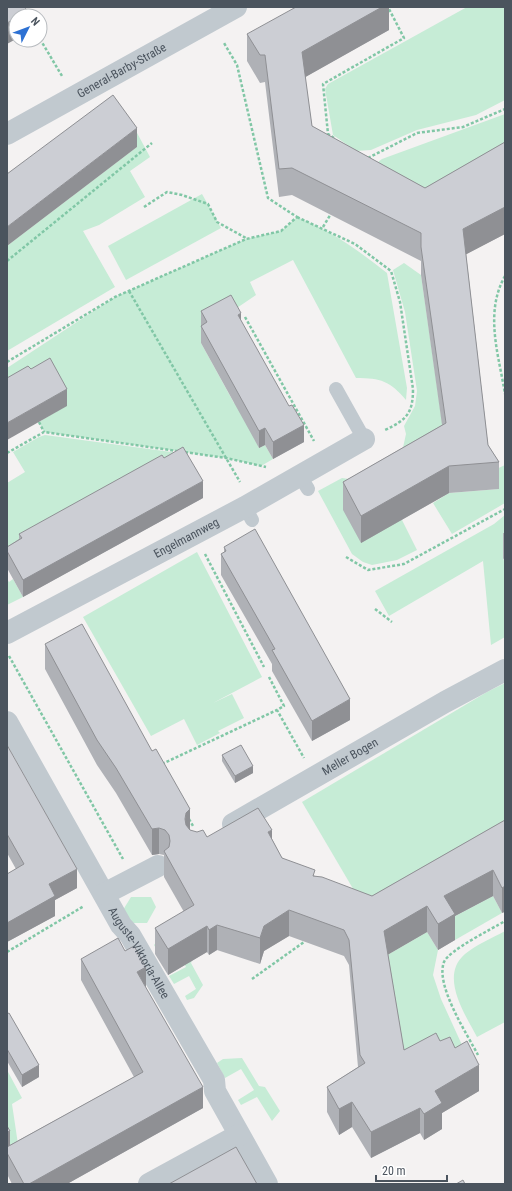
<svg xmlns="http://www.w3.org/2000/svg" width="512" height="1191" viewBox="0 0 512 1191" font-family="'Roboto Condensed',sans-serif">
  <rect width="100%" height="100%" fill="#f4f2f2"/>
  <g fill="#c6ecd6">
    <polygon points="467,7 505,7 505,100 476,115 417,130 371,150 356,151 333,135 325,89 328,84"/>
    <polygon points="505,114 505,169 425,216 369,169 382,159"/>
    <polygon points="136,131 150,157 130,171 145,197 99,225 83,231 115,287 7,351 7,246 137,147"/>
    <polygon points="202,194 221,228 126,280 108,246"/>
    <path d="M297 217C331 231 358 250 387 273L407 388 406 400C390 381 381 378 356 378L293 260 250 282 256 295 231 312 201 343 234 403 240 400 259 448 265 445 273 459 261 466 226 458 44 432 39 422 67 405 7 395V368L115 297 246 239 281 231Z"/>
    <polygon points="404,263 421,275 446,450 402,520 417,550 397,560 372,565 363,562 352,554 318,491 342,478 349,479 402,452 406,434 404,426 415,406 417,391 405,312 393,270"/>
    <polygon points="45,435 186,454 7,563 7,483 25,472 13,452 39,437"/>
    <polygon points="505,465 505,503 452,534 433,503 449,493 499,489 488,473"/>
    <polygon points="505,515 505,558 503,559 505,562 505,637 491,645 483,561 389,616 375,591 494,524"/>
    <polygon points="197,552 262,677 213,703 232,694 244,718 218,731 220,733 197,745 184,719 151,736 83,617"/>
    <polygon points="7,579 9,582 13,579 23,597 7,605"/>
    <polygon points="505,683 505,846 372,921 302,802 487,692"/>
    <polygon points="493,896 502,913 455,940 444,922"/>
    <polygon points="131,897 151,897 156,907 147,923 130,923 123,910"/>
    <path d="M505 931V1022L477 1037C465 1014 439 976 465 954 476 945 492 938 505 931Z"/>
    <polygon points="427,932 438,950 433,975 441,999 462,1045 405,1075 384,957"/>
    <polygon points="179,936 193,958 191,963 203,985 194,998 187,1000 185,996 196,989 189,976 174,984 169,976 186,967 172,943 158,952 154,945 160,937"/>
    <polygon points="242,1058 259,1086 265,1087 280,1111 272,1121 257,1097 241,1105 238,1100 254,1090 241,1069 225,1078 217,1063 223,1059"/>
    <polygon points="7,1070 22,1098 12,1104 19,1151 7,1151"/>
  </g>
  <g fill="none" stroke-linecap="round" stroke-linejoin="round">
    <g stroke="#81c7a6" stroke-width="2.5" stroke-dasharray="3 2" stroke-linecap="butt">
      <polyline points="40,39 62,76"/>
      <polyline points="334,138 328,134 323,84 404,38 388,7"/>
      <polyline points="368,158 417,133 463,127 505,109"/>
      <polyline points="144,207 167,192 182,195 208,204 217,222 246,238"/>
      <path d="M297 217 355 244 391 271 400 302 413 389C413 414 406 420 385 430"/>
      <polyline points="323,227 332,212"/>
      <polyline points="7,261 152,143"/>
      <path d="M505 276C484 313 499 356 505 394"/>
      <polyline points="129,291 240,482"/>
      <polyline points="245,317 314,441"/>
      <polyline points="7,362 115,297 246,239 281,231 297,217 268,198 237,65 224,43"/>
      <polyline points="39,422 44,432"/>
      <polyline points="7,453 44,432 226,458 266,467"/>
      <polyline points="205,554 264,667"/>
      <polyline points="346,557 368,570 404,564 505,509"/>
      <polyline points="375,609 392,622"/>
      <polyline points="9,656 123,859"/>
      <polyline points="269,677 284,706 277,710 304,758"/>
      <polyline points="162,764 277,710"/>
      <polyline points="189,819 193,826"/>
      <polyline points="7,952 84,906"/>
      <polyline points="252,979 304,942"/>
      <path d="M478 1055C467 1034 435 985 444 962 449 950 492 929 505 921"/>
    </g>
    <g stroke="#c1c9cf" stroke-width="14">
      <polyline points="336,389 364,439"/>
      <polyline points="300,476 308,489"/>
      <polyline points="245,507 252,520"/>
    </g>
    <g stroke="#c1c9cf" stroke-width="22">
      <path id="s1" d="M7 134 236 7"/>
      <path id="s2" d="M7 633 245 507 364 439"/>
      <path id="s3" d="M7 722 121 925 130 935 214 1080 215 1091 267 1184"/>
      <path id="s4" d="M233 824 445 702 505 670"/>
      <polyline points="104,894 158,866"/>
      <polyline points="149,1184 239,1135"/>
    </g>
  </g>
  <g fill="#afb1b6">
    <polygon points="389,7 389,30 305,77 312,126 425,188 505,142 505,234 466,254 488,445 499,462 499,489 449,493 361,543 343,510 343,482 442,425 421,275 421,261 292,195 279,197 265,82 260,83 247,61 247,34"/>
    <polygon points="201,311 241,321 304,442 273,459 265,445 259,448 201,343"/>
    <polygon points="203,498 23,597 7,568 7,547 19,539 19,534"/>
    <polygon points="503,533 505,533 505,562 503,558"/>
    <polygon points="224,547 350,720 312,741 272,671 272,664 221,575 221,554 224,552"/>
    <polygon points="45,644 190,830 207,837 272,839 282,858 315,876 372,896 505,820 502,913 493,896 455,916 455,940 438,950 427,932 388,954 404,1050 440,1041 479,1091 442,1113 442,1129 424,1140 420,1133 371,1158 352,1127 339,1135 327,1112 327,1087 358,1067 349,965 344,956 289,936 264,951 260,964 217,950 209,955 207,952 168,975 155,954 155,928 184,912 164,877 164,855 159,854 152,855 116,793 97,765 45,669"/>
    <polygon points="7,745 77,888 55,900 55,916 7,942 7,874 16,869 7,853"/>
    <polygon points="222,755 253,773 235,783 222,761"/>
    <polygon points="81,959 146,988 203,1108 67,1184 12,1184 7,1174 7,1126 10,1145 134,1077 81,980"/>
    <polygon points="7,1014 39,1077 22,1087 7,1061"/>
  </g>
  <g fill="#8f9094">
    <polygon points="382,7 389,7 389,30 302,79 302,52"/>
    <polygon points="27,12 27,16 20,16"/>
    <polygon points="16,18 16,39 7,44 7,23"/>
    <polygon points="137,128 137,147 7,246 7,227"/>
    <polygon points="505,207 505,234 463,256 463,229"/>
    <polygon points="241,313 241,330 238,315"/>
    <polygon points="67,389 67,406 7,440 7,423"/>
    <polygon points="304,425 304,442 273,459 273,442"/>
    <polygon points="265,428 265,445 259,448 259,431"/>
    <polygon points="449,466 449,493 361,543 361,516"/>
    <polygon points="203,481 203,498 23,597 23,580"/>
    <polygon points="350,699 350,720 312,741 312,721"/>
    <polygon points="253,766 253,773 235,783 235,776"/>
    <polygon points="190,809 190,834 186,838 185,819 186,813"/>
    <polygon points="159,828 159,854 152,855 152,829"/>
    <polygon points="272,830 272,856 268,832"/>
    <polygon points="77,869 77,888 55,900 55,916 7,942 7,923 49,884"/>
    <polygon points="493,870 493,896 455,916 455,940 438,950 438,924 444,896"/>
    <polygon points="505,886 505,912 502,913 502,888"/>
    <polygon points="427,906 427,932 384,957 384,931"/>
    <polygon points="289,910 289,936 264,951 260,964 260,938 264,926"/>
    <polygon points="217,925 217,950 209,955 209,930"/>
    <polygon points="207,926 207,952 168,975 168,949"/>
    <polygon points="146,967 146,988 137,972"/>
    <polygon points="39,1065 39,1077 22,1087 22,1075"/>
    <polygon points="479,1065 479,1091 442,1113 442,1129 424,1140 424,1114 435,1091"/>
    <polygon points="203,1087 203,1108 67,1184 29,1184"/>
    <polygon points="352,1102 352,1127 339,1135 339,1109"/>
    <polygon points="420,1108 420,1133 371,1158 371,1132"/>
    <polygon points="10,1131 10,1156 7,1153 7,1132"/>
  </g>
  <g fill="#ccced4" stroke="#8f9094">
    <polygon points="7,7 25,7 27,12 20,16 16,16 16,18 7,23"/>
    <polygon points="296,7 382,7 302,52 312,126 425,188 505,142 505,207 463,229 488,445 499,462 449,466 361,516 343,482 446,423 421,247 421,233 292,168 279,169 265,55 260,55 247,34"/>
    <polygon points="113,95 137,128 7,227 7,174"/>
    <polygon points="231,295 241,313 238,315 289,406 292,405 304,425 273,442 265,428 259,431 201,326 207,322 201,311"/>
    <polygon points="50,358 67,389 7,423 7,378 28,366 31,369"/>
    <polygon points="183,447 203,481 23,580 7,551 7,547 22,538 19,534 162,455 164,458"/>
    <polygon points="255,529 350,699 312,721 272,650 275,649 221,554 226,551 224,547"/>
    <polygon points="82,624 152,751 156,749 190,809 186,813 185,819 186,825 190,830 197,832 203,830 207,837 258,808 272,830 268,832 282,858 315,870 313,876 322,877 372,896 505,820 505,886 502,888 493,870 444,896 455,914 438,924 427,906 384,931 404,1050 436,1033 440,1041 450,1037 455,1048 467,1041 479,1065 435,1091 442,1103 424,1114 420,1108 371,1132 352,1102 339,1109 327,1087 365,1063 360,1055 349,940 344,930 289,910 264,926 260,938 217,925 209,930 207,926 168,949 155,928 194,905 164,851 169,847 170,841 169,835 165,830 159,828 152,829 116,768 97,740 45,644"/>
    <polygon points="7,745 77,869 49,884 55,896 7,923 7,874 24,864 7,834"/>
    <polygon points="241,745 253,766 235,776 222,755"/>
    <polygon points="118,938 125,951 134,946 146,967 137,972 203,1087 29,1184 24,1184 7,1153 7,1147 143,1072 81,959"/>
    <polygon points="9,1013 39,1065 22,1075 7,1049 7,1014"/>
    <polygon points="7,1126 10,1131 7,1132"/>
    <polygon points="236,1147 257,1184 169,1184"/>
    <polygon points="463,1180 465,1184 456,1184"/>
  </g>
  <g text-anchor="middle" stroke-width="4" stroke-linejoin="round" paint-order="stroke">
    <g font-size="12" fill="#4b545e" stroke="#fff">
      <text dy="4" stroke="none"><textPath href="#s1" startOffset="131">General-Barby-Straße</textPath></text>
      <text dy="4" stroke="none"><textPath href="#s2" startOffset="203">Engelmannweg</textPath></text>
      <text dy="4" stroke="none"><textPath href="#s4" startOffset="135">Meller Bogen</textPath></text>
      <text dy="4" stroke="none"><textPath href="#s3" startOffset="266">Auguste-Viktoria-Allee</textPath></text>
    </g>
  </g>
  <rect width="512" height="1191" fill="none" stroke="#4b545e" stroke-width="16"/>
  <g transform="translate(28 28) rotate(48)"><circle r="19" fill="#ffffff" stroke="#b7bbbf"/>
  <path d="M0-3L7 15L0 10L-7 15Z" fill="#2d71d3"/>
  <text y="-6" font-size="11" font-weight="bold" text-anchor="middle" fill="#4b545e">N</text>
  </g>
  <path d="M376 1175v6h71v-6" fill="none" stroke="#4b545e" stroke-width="2"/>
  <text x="382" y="1175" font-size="12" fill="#4b545e" stroke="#ffffff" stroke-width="3" paint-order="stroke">20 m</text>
</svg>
